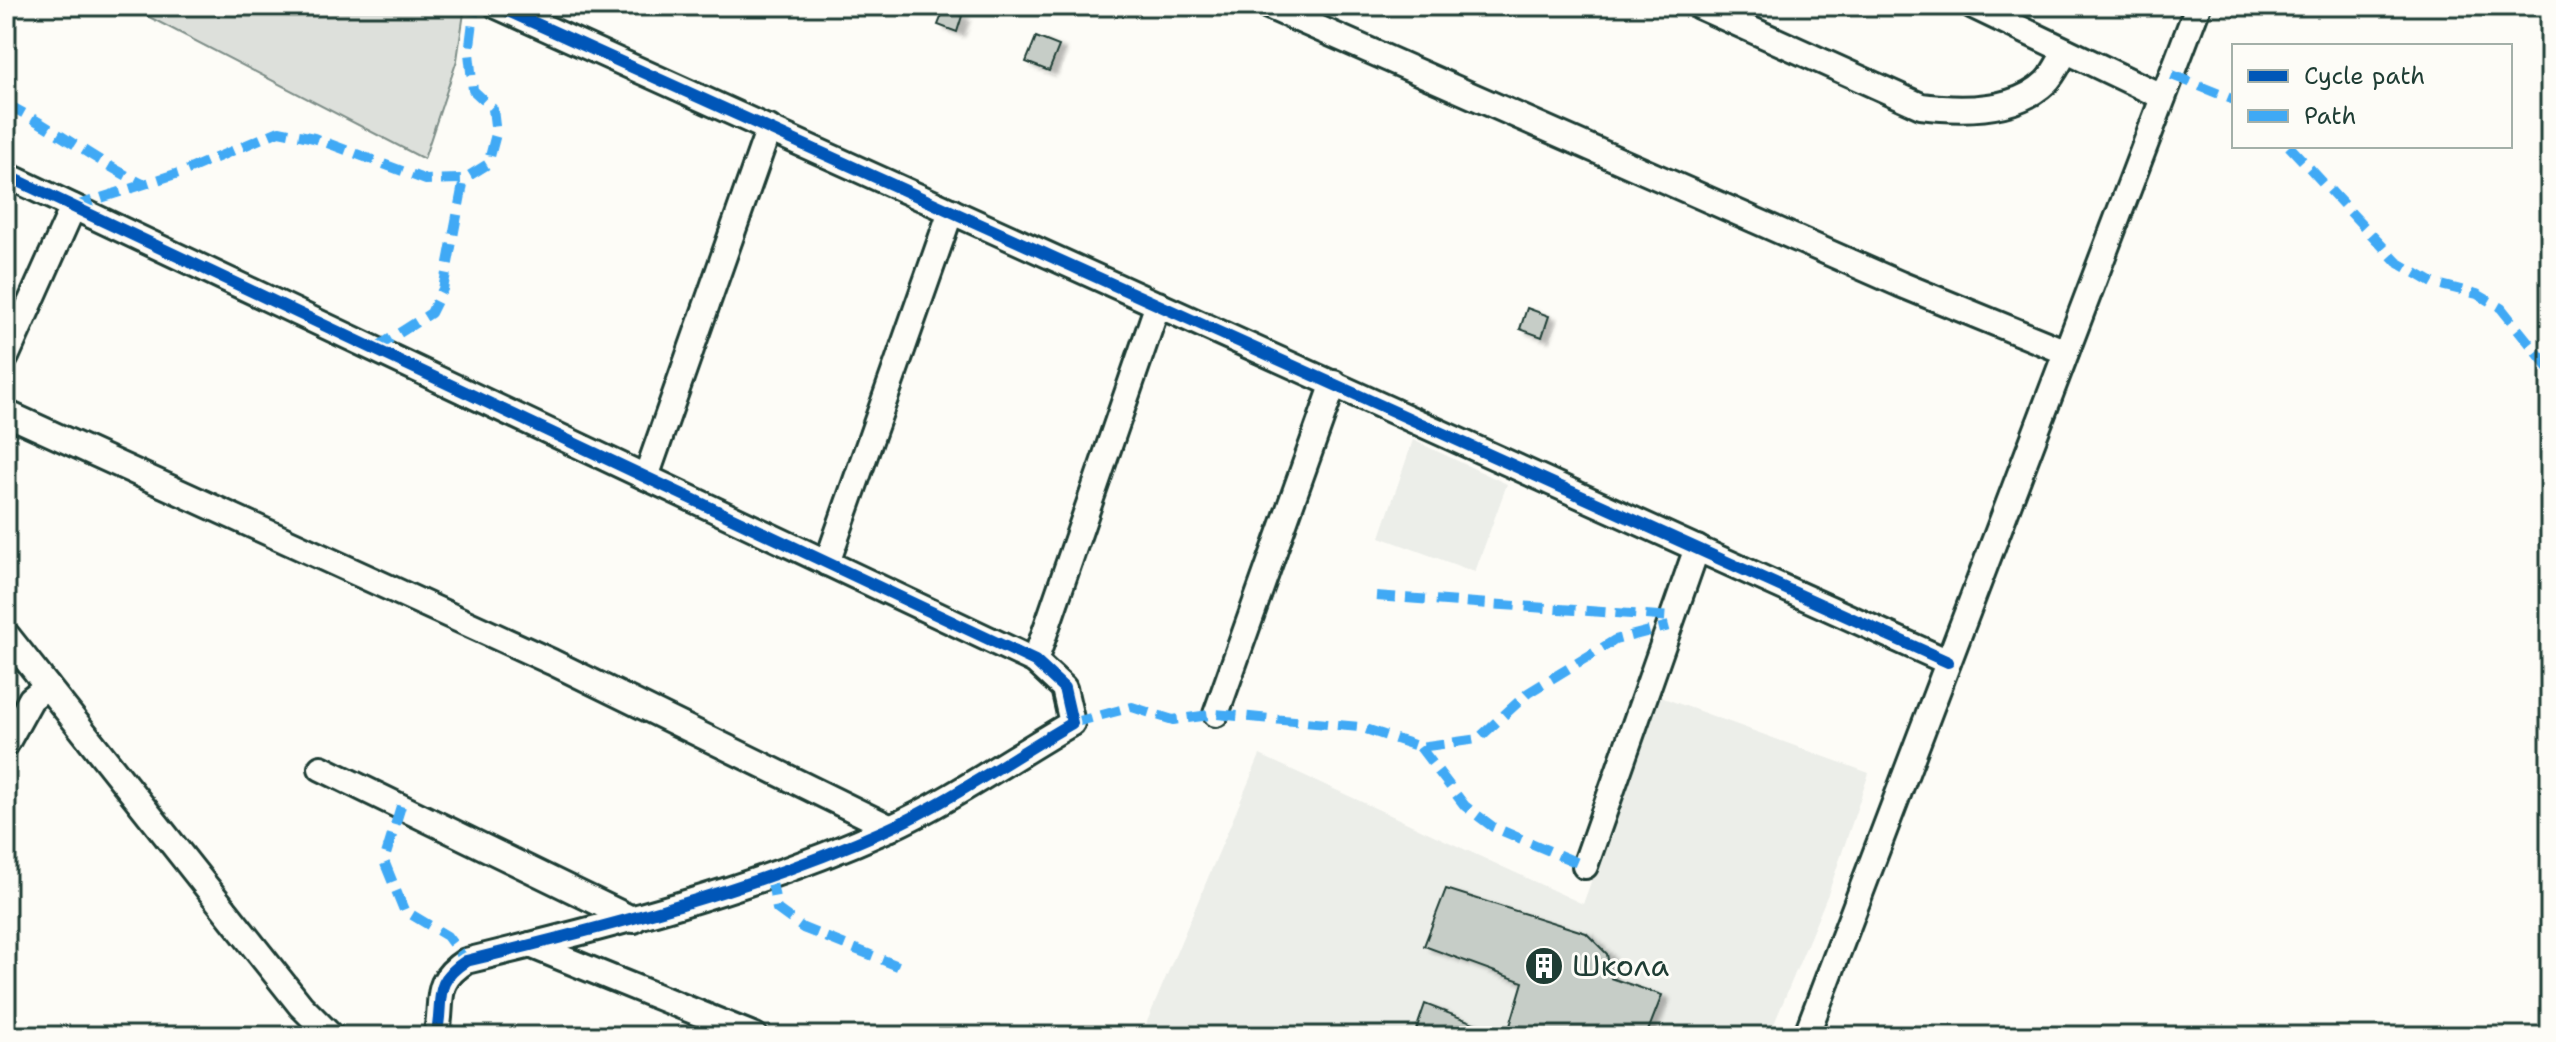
<svg xmlns="http://www.w3.org/2000/svg" width="2556" height="1042" viewBox="0 0 2556 1042" font-family="'Shantell Sans',sans-serif">
  <defs>
    <filter id="shadow"><feDropShadow dx="7" dy="4" stdDeviation="2" flood-color="#0004"/></filter>
  </defs>
  <rect width="100%" height="100%" fill="#fdfcf7"/>
  <filter id="ink" filterUnits="userSpaceOnUse"><feTurbulence type="fractalNoise" baseFrequency=".0125" numOctaves="2"/><feDisplacementMap in="SourceGraphic" scale="16" xChannelSelector="R" yChannelSelector="G"/><feConvolveMatrix kernelMatrix="1 2 1 2 8 2 1 2 1" color-interpolation-filters="sRGB"/></filter>
  <g filter="url(#ink)">
    <g fill="#eceee9">
      <polygon points="1413,440 1507,484 1475,572 1380,537"/>
      <polygon points="1658,696 1869,773 1828,894 1769,1036 1141,1036 1260,755 1583,904"/>
    </g>
    <polygon fill="#dde0db" stroke="#7e8e88" stroke-width="2" points="128,6 465,6 457,60 424,159"/>
    <g fill="#c6cdc7" stroke="#1f3d34" stroke-width="2" filter="url(#shadow)">
      <polygon points="944,10 962,16 957,32 938,25"/>
      <polygon points="1036,37 1059,46 1049,71 1026,62"/>
      <polygon points="1527,308 1549,316 1542,337 1520,329"/>
      <polygon points="1446,889 1586,933 1607,954 1611,978 1662,995 1646,1036 1414,1036 1425,1004 1507,1036 1523,982 1424,946"/>
    </g>
    <g fill="none" stroke-linecap="round" stroke-linejoin="round">
      <g stroke="#1f3d34" stroke-width="30">
        <g id="street">
          <polyline points="497,6 1948,662"/>
          <polyline points="1268,6 1900,284 2066,352"/>
          <path d="M1699 6 1921 106C1961 111 2015 112 2046 82 2054 74 2060 60 2066 51"/>
          <polyline points="1973,6 2163,97"/>
          <path d="M6 175 1035 661 1064 688 1072 723C1013 757 950 801 888 829 752 890 610 926 466 961 430 984 445 1001 436 1036"/>
          <polyline points="6,357 73,207"/>
          <polyline points="6,413 552,662 891,828"/>
          <polyline points="646,477 769,128"/>
          <polyline points="827,563 951,211"/>
          <polyline points="6,634 301,1006 331,1036"/>
          <polyline points="1035,661 1158,304"/>
          <polyline points="1216,714 1334,383"/>
          <polyline points="6,744 31,699 47,686"/>
          <polyline points="321,768 634,920"/>
          <polyline points="1585,866 1697,548"/>
          <polyline points="530,945 755,1036"/>
          <polyline points="1806,1036 2198,6"/>
        </g>
      </g>
      <use href="#street" stroke="#fdfcf7" stroke-width="24"/>
      <g stroke="#3fa9f5" stroke-width="10" stroke-dasharray="20 10" stroke-linecap="butt">
        <polyline points="2172,75 2234,100"/>
        <path d="M6 104C54 128 95 161 143 184"/>
        <polyline points="2289,146 2397,262 2433,283 2477,294 2501,308 2550,369"/>
        <polyline points="73,207 185,171 279,131 314,138 426,180 464,179 488,164 496,134 493,109 473,90 469,53 475,6"/>
        <polyline points="374,349 431,313 443,289 464,179"/>
        <polyline points="1376,596 1673,617"/>
        <polyline points="1072,723 1132,707 1173,720 1216,714 1360,727 1420,747 1478,739 1528,693 1615,640 1669,626"/>
        <polyline points="1420,747 1465,806 1493,827 1585,866"/>
        <polyline points="401,806 384,861 404,910 447,936 466,961"/>
        <polyline points="771,877 777,909 803,928 898,966"/>
      </g>
      <g stroke="#fdfcf7" stroke-width="17">
        <g id="cycleway">
          <polyline points="497,6 1948,662"/>
          <path d="M6 175 1035 661 1064 688 1072 723C1013 757 950 801 888 829 752 890 610 926 466 961 430 984 445 1001 436 1036"/>
        </g>
      </g>
      <use href="#cycleway" stroke="#0057b8" stroke-width="12"/>
    </g>
  </g>
  <defs>
    <g id="building-disc" transform="scale(2)"><circle r="9.5" fill="#1f3d34" stroke="#fdfcf7"/><path d="M-4-6H4V6H1V3H-1V6H-4ZM-2.5-4.3h1.7v1.8h-1.7ZM.8-4.3h1.7v1.8H.8ZM-2.5-1h1.7V.8h-1.7ZM.8-1h1.7V.8H.8Z" fill="#fff"/></g>
  </defs>
  <g fill-rule="evenodd">
    <use href="#building-disc" x="1544" y="966"/>
  </g>
  <g text-anchor="middle" stroke-width="6" stroke-linejoin="round" paint-order="stroke">
    <g font-size="30" fill="#1f3d34" stroke="#fdfcf7" text-anchor="start">
      <text x="1572" y="976">Школа</text>
    </g>
  </g>
  <rect width="2556" height="1042" fill="none" stroke="#fdfcf7" stroke-width="32"/>
  <rect x="16" y="16" width="2524" height="1010" fill="none" stroke="#1f3d34" stroke-width="3" filter="url(#ink)"/>
  <rect x="2232" y="44" width="280" height="104" fill="#fdfcf7" stroke="#a4b0a9" stroke-width="2"/>
  <rect x="2248" y="70" width="40" height="12" fill="#0057b8" stroke="#a4b0a9" stroke-width="2"/>
  <text x="2304" y="84" font-size="24" fill="#1f3d34">Cycle path</text>
  <rect x="2248" y="110" width="40" height="12" fill="#3fa9f5" stroke="#a4b0a9" stroke-width="2"/>
  <text x="2304" y="124" font-size="24" fill="#1f3d34">Path</text>
</svg>
